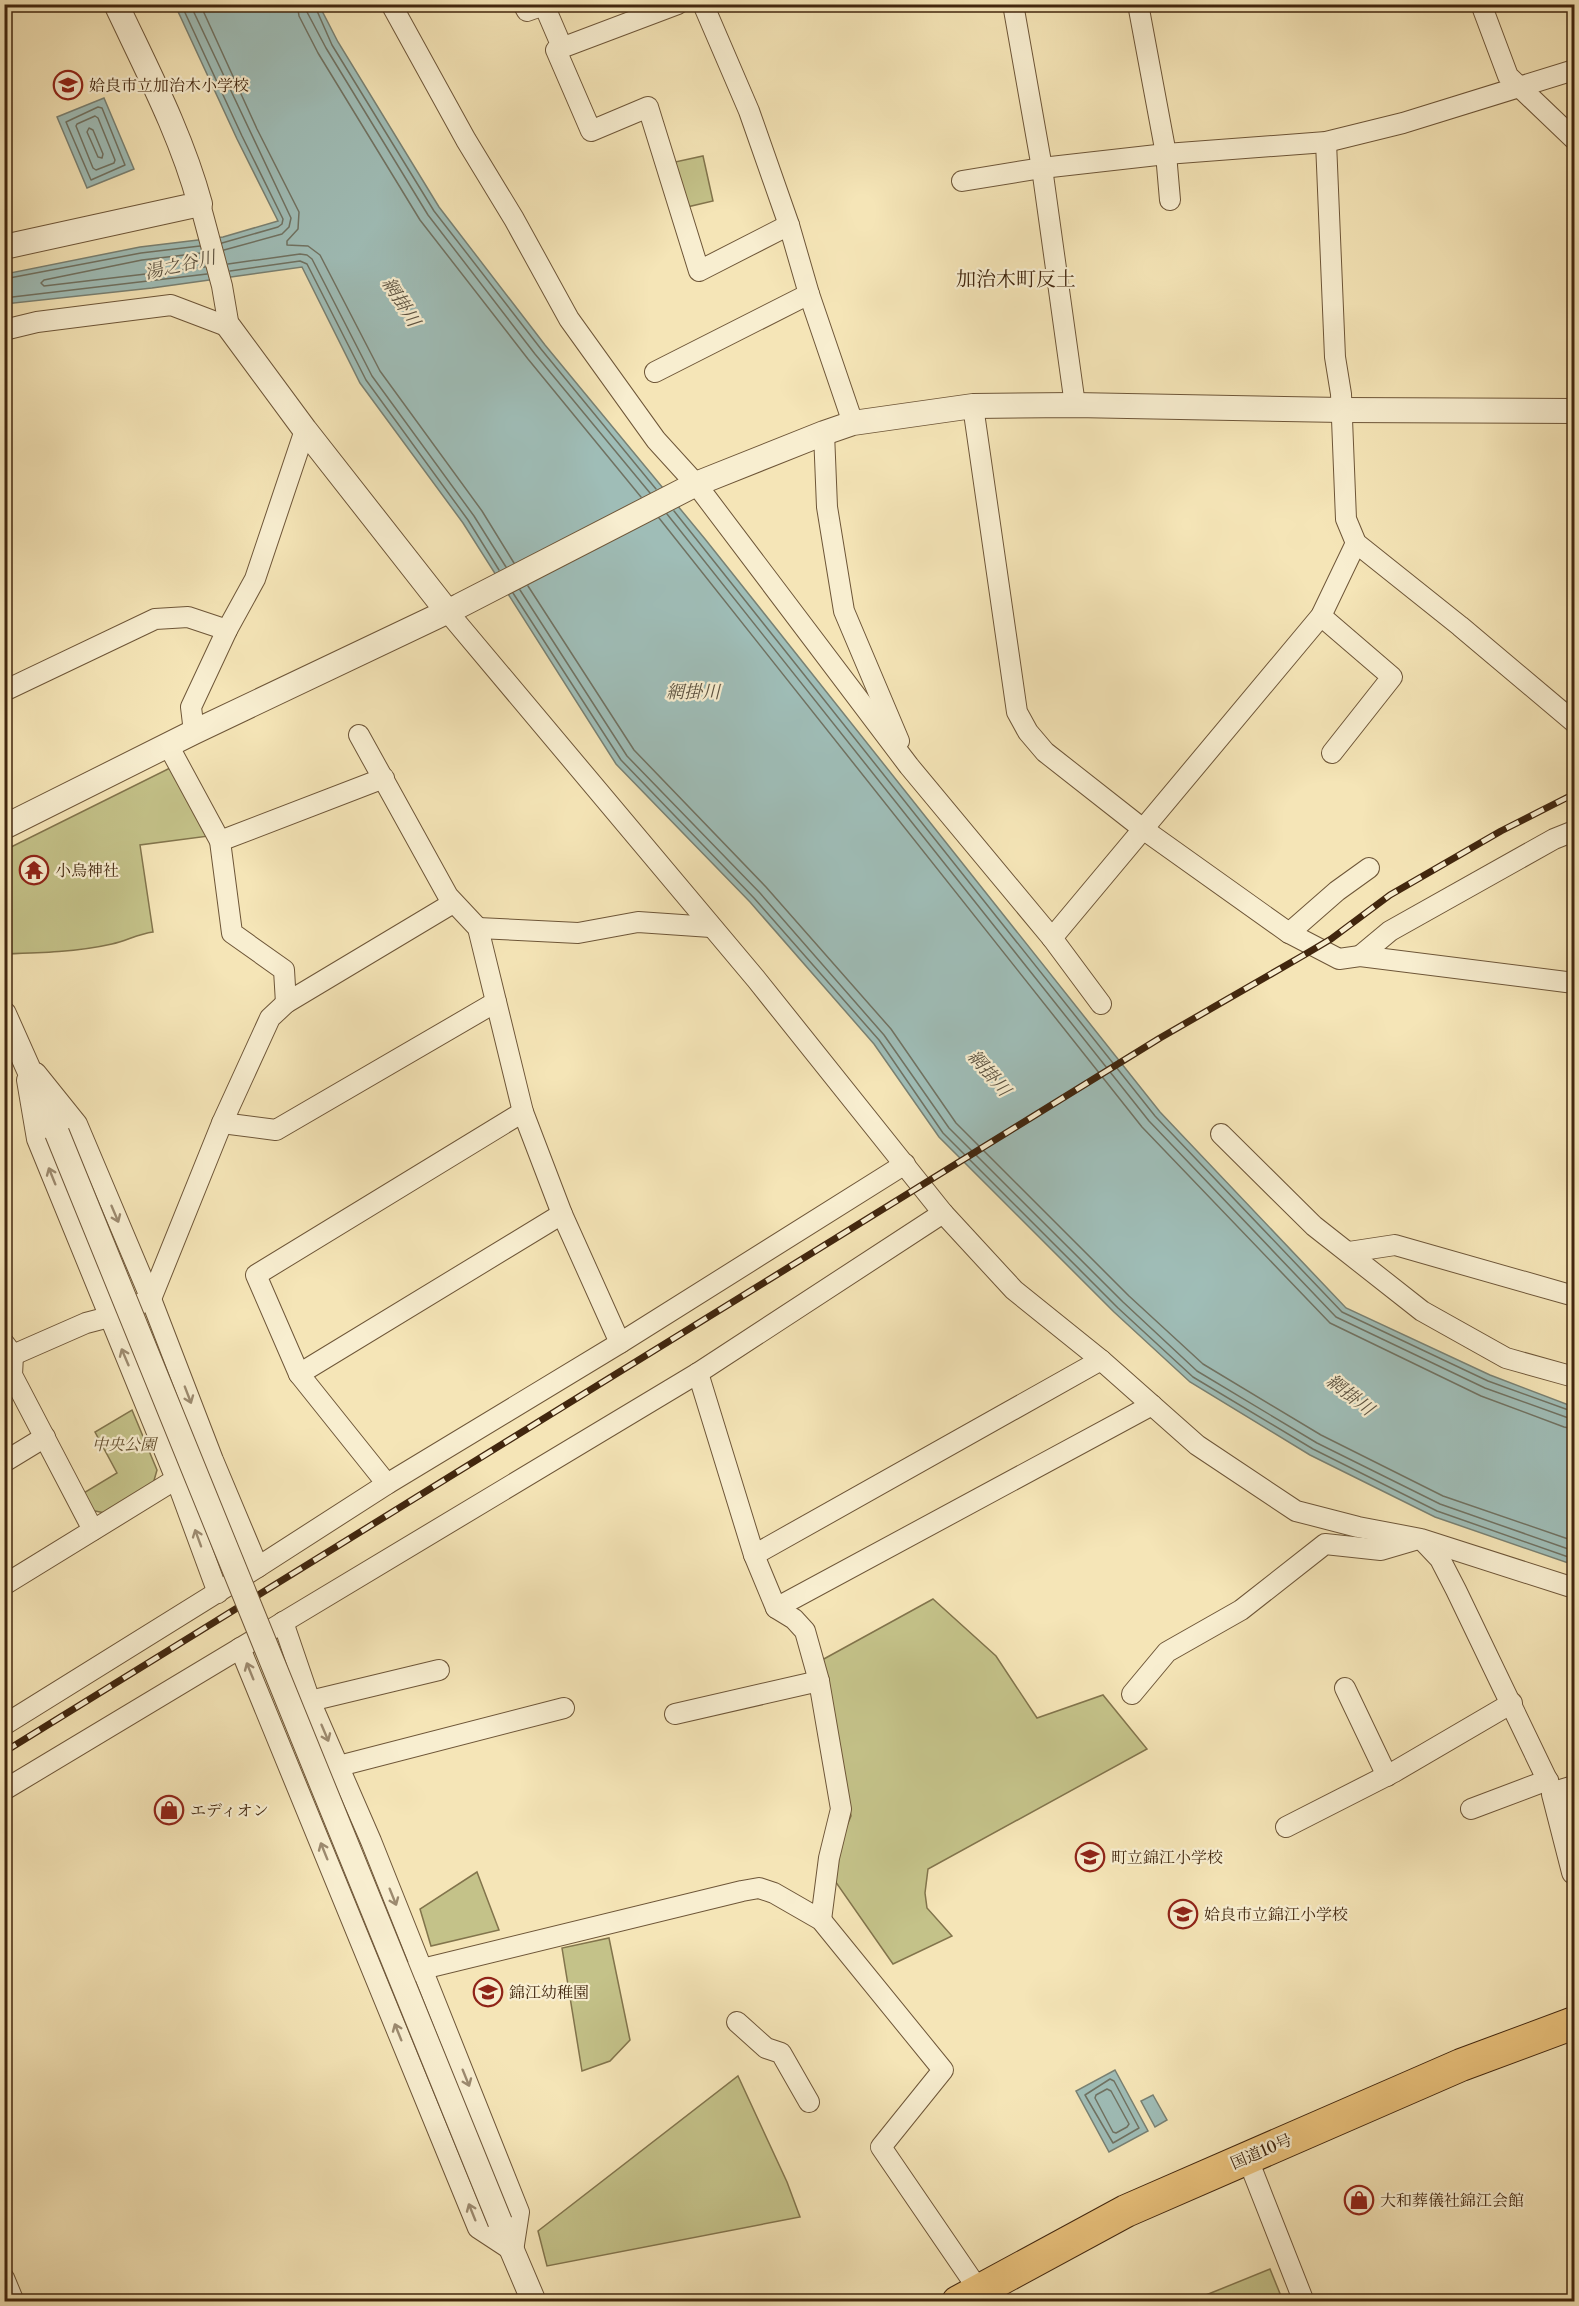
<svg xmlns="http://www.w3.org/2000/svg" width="1579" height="2306" viewBox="0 0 1579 2306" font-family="'Libre Caslon Text','Noto Serif JP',serif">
  <rect width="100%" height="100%" fill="#f5e5b7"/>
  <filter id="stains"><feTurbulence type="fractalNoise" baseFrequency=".00333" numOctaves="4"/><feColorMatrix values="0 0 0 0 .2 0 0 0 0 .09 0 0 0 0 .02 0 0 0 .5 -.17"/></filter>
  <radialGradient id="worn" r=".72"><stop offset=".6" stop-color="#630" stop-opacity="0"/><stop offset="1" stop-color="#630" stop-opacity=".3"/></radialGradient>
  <g fill="#c4c289" stroke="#82744c" stroke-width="1.5">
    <polygon points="703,156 713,201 687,207 675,162"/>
    <path d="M170 768 209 836 140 845 153 932C138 934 126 941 112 944 77 952 40 953 5 954V850Z"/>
    <polygon points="132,1410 157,1470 153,1484 105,1513 90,1510 82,1494 117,1473 95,1432"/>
    <polygon points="933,1599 996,1656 1037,1718 1103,1695 1147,1749 928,1869 925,1893 927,1908 952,1936 893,1964 828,1871 851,1816 822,1660"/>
    <polygon points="477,1872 499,1930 431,1946 420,1909"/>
    <polygon points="609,1938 630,2040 610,2061 582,2071 562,1948"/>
    <polygon points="738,2076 787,2182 800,2217 547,2266 538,2231"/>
    <polygon points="1270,2269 1283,2301 1209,2301 1206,2295"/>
  </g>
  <g fill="#9fbdb7" stroke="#798173" stroke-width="1.5">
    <polygon points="175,5 319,5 338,42 439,207 545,345 705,539 1160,1112 1346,1308 1490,1375 1574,1407 1574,1565 1435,1517 1310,1455 1190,1382 1114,1312 939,1137 874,1044 750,902 616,764 463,523 360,383 302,267 152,288 5,304 5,274 140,247 223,237 278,221 237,139"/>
    <polygon points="104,98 134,169 87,188 57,117"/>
    <polygon points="1115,2070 1148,2131 1109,2152 1076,2091"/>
    <polygon points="1153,2095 1167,2120 1155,2127 1141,2101"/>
  </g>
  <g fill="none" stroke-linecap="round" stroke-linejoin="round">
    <g stroke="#707262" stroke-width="1.5">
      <polyline points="181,4 242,136 283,219 282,224 278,227 222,243"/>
      <polyline points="190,4 291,218 289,227 282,234 224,250"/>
      <polyline points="200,4 257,129 299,212 298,229 287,241 287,245 308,246 320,255 380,371 482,511 514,563"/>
      <polyline points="297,4 299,16 318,53 420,220 528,359 641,497"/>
      <polyline points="306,4 307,12 326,48 428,215 535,354 650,493"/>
      <polyline points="314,4 332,45 434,211 541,349 656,489"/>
      <polygon points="98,107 102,108 125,165 91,180 66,122"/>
      <polygon points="95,116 98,118 115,160 114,163 96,170 93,168 76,126 77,124"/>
      <polygon points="89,128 93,130 103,154 102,158 98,157 87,132"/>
      <polyline points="201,253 142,260 44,280 41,283 44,286 205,267"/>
      <polyline points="228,264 300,254 307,255 312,259 372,376 474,516 506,567"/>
      <polyline points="230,271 300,261 307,264 366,380 468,520 499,570"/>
      <polyline points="4,279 141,253 200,246"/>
      <polyline points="4,298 207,274"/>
      <polyline points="674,511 1155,1116 1342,1312 1488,1381 1574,1412"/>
      <polyline points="667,514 1149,1121 1336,1317 1485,1388 1574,1420"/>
      <polyline points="659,518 1142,1127 1330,1323 1481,1396 1564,1427 1574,1429"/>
      <polyline points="528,586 634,750 766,887 891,1029 956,1123 1129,1296 1203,1364 1321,1435 1443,1496 1574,1541"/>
      <polyline points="520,590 627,756 760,893 884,1035 949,1128 1123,1302 1197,1371 1317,1443 1440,1504 1574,1551"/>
      <polyline points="513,593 621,760 754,898 879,1040 943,1133 1118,1308 1193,1377 1313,1449 1437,1511 1574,1559"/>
      <polygon points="1110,2079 1114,2081 1139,2128 1113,2143 1085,2095"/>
      <polygon points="1107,2089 1111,2091 1129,2124 1127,2127 1116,2133 1113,2132 1095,2098 1096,2095"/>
    </g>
    <g stroke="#6e5638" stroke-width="22">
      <g id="minor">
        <polyline points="391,4 466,140 514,219 569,319 656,440 696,484 909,766 1052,938 1101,1004"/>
        <polyline points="523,4 527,11 544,5 562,47"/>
        <polyline points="678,4 556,50 591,131 648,107 699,271 789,225"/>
        <polyline points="703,4 749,111 789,225 809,294 853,423"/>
        <polyline points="1013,4 1042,168 1075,405"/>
        <polyline points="1138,4 1166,154 1170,200"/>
        <polyline points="1481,4 1508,76 1574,139"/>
        <polyline points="1326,142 1335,357 1341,394 1346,519 1356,543 1460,626 1574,722"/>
        <polyline points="962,181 1042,168 1166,154 1326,142 1403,123 1574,70"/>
        <polyline points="200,204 222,286 229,327"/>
        <polyline points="4,330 37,322 171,305 229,327"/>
        <polyline points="655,372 809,294"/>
        <polyline points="973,406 1017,712 1028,732 1045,752 1143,829 1289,933 1339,959 1360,956 1574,983"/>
        <polyline points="824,433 827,507 844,611 899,741"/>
        <polyline points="447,611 756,979 943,1213 1014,1290 1101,1360 1197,1445 1296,1511 1358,1527 1421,1539 1574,1588"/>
        <polyline points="1321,616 1392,677 1332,753"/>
        <polyline points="4,691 155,619 188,617 227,630"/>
        <polyline points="194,732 191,707 227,630 255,579 305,430"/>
        <polyline points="359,735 448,896 478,928 523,1112 562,1214 620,1343"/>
        <polyline points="168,745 220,841 232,933 284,970 286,1003"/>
        <polyline points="220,841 384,778"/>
        <polyline points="478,928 578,933 638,922 711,927"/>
        <polyline points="1289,933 1337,891 1369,868"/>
        <polyline points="1052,938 1321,616 1356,543"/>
        <polyline points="1360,956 1390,931 1554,839 1574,831"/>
        <polyline points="36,1073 77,1124 151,1299 213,1460 258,1567"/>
        <polyline points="27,1080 37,1139 176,1479 218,1593"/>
        <polyline points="222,1123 276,1130 496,1002"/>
        <polyline points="1221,1134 1314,1226 1422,1311 1506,1358 1574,1377"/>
        <polyline points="1349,1252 1395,1245 1574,1296"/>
        <polyline points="4,1343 13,1355 12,1375 93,1530"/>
        <polyline points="13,1355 86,1323 109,1317 151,1299 222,1123 270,1018 286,1003 453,903"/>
        <polyline points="698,1373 754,1555 776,1608 794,1619 805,1631 819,1681 841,1809 829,1858 821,1920"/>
        <polyline points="299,1374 562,1214"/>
        <polyline points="4,1462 45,1437"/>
        <polyline points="387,1484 299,1374 256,1275 523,1112"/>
        <polyline points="1423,1541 1440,1559 1456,1590 1554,1794"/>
        <polyline points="754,1555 1101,1360"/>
        <polyline points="4,1585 186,1473"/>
        <polyline points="776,1608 1152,1405"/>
        <polyline points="240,1648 478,2228 513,2251 519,2212 371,1841 310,1701 283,1622"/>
        <polyline points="1345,1688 1387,1776"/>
        <polyline points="1132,1694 1167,1652 1241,1610 1325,1544 1381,1550 1415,1540"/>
        <polyline points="299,1705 310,1701 439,1670"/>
        <polyline points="675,1714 819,1681"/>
        <polyline points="4,1725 258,1567 387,1484 620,1343 905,1164"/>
        <polyline points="339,1766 564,1708"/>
        <polyline points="4,1790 698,1373 943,1213"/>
        <polyline points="1471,1809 1548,1780"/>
        <polyline points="1286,1827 1394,1772 1512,1703"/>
        <polyline points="410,1972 742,1891 759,1888 774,1893 821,1920 943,2070 881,2147 978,2289"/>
        <polyline points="737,2022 766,2048 781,2053 809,2102"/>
        <polyline points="1247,2157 1304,2302"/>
        <polyline points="4,2278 14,2302"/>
      </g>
    </g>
    <g stroke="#6e5638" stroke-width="26">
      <g id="tertiary">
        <path d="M4 247 200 204C181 134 147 70 116 4"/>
        <polyline points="229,327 305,430 447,611"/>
        <polyline points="4,827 194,732 459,606 696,484 824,433 853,423 973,406 1075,405 1342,410 1574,411"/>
        <polyline points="4,1014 57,1133"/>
        <polyline points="1574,1788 1554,1794 1574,1872"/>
        <polyline points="500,2222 534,2302"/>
      </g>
    </g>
    <g stroke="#41260e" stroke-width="34">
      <polyline id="trunk" points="958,2302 1126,2211 1461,2065 1574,2023"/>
    </g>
    <use href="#minor" stroke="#f8eed0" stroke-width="20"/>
    <use href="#tertiary" stroke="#f8eed0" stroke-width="24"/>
    <use href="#trunk" stroke="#eac27c" stroke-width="32"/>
    <g stroke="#41260e" stroke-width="7">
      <polyline id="rail" points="4,1752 1160,1038 1304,955 1331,939 1390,895 1501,831 1574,794"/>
    </g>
    <use href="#rail" stroke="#f8eed0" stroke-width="4.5" stroke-dasharray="14" stroke-linecap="butt"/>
    <g stroke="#6e5638" stroke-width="26" stroke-linecap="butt">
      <polyline id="tertiary-bridge" points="57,1133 500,2222"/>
    </g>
    <use href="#tertiary-bridge" stroke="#f8eed0" stroke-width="24"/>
  </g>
  <defs><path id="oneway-shaft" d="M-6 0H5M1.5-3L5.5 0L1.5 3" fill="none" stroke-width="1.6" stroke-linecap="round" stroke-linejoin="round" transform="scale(1.5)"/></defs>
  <g stroke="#9c8a6f">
    <use href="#oneway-shaft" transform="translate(52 1176) rotate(-112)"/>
    <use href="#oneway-shaft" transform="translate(115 1214) rotate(67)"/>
    <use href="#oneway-shaft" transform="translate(125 1357) rotate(-113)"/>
    <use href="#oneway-shaft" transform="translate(188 1395) rotate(69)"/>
    <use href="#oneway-shaft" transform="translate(198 1538) rotate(-110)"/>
    <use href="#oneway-shaft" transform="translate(250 1671) rotate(-112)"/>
    <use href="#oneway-shaft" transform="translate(325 1733) rotate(67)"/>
    <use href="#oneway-shaft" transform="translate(324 1851) rotate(-112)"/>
    <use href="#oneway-shaft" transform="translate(393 1897) rotate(68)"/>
    <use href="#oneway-shaft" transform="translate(398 2032) rotate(-112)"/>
    <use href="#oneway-shaft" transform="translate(466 2078) rotate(68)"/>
    <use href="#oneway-shaft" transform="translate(472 2212) rotate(-112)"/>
  </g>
  <defs>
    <g id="school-ring" transform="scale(1.5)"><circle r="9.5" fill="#f8eed0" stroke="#8f2418" stroke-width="1.5"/><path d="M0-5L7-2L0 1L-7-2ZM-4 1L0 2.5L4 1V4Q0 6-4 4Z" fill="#8f2418"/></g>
    <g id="temple-ring" transform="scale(1.5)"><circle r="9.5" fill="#f8eed0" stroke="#8f2418" stroke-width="1.5"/><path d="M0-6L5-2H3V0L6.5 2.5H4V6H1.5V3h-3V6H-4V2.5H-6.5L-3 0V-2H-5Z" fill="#8f2418"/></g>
    <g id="shop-ring" transform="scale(1.5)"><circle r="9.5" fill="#f8eed0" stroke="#8f2418" stroke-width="1.5"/><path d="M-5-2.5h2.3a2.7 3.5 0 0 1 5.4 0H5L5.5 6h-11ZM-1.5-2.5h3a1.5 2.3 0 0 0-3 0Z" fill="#8f2418"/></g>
  </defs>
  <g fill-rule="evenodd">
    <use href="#school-ring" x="68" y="85"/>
    <use href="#temple-ring" x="34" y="870"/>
    <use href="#shop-ring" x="169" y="1810"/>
    <use href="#school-ring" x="1090" y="1857"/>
    <use href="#school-ring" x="1183" y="1914"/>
    <use href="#school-ring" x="488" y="1992"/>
    <use href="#shop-ring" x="1359" y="2200"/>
  </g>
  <g text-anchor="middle" stroke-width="4.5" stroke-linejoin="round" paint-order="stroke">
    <g font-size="16" fill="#41260e" stroke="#f8eed0" text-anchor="start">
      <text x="89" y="91">姶良市立加治木小学校</text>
      <text x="55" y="876">小烏神社</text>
      <text x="190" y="1816">エディオン</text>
      <text x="1111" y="1863">町立錦江小学校</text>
      <text x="1204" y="1920">姶良市立錦江小学校</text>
      <text x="509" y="1998">錦江幼稚園</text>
      <text x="1380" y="2206">大和葬儀社錦江会館</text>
    </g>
    <g font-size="16" font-style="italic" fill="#624d2d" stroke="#f8eed0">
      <text x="124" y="1450">中央公園</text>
    </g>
    <g font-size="16" fill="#41260e" stroke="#f8eed0">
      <text transform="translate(1261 2151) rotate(-23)" y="6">国道10号</text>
    </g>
    <g font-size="18" font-style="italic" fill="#5d5341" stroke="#f8eed0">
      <text transform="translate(180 265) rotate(-13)" y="6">湯之谷川</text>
      <text transform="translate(401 302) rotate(58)" y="6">網掛川</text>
      <text x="693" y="698">網掛川</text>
      <text transform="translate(989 1073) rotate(49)" y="6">網掛川</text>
      <text transform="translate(1350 1395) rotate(38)" y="6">網掛川</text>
    </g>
    <g font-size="20" fill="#41260e" stroke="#f8eed0">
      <text x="1016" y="286">加治木町反土</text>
    </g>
  </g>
  <rect width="1579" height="2306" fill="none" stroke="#f5e5b7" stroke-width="24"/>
  <rect x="6" y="6" width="1567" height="2294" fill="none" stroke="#41260e" stroke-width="3"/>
  <rect x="12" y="12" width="1555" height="2282" fill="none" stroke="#41260e" stroke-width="1.5"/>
  <rect width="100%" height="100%" filter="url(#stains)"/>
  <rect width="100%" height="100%" fill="url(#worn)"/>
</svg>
